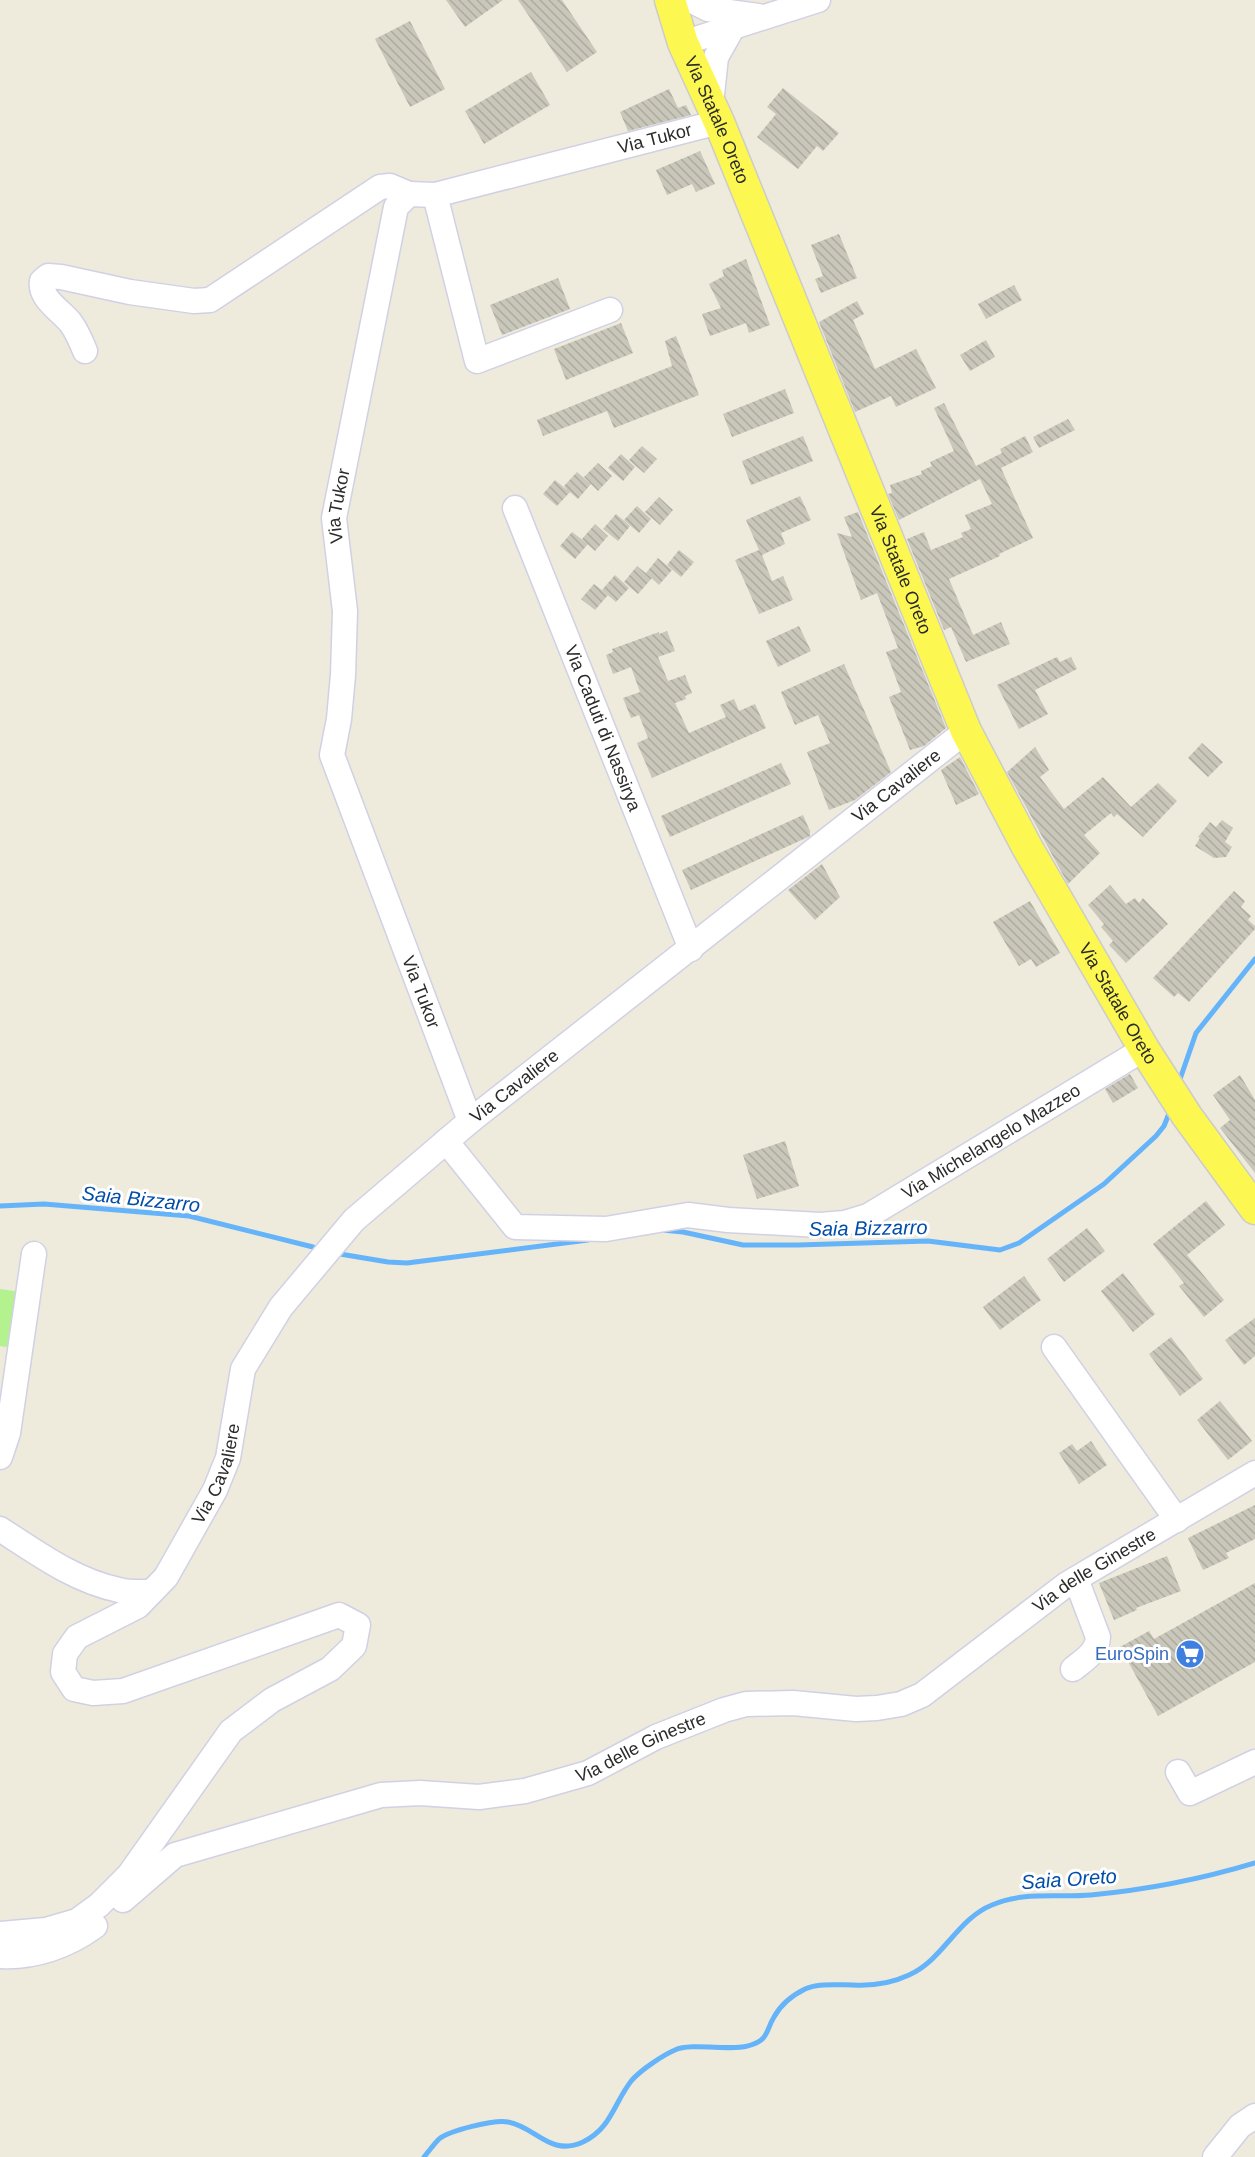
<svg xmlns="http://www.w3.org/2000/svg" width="1255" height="2157" viewBox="0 0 1255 2157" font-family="Helvetica,sans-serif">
  <defs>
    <pattern id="building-back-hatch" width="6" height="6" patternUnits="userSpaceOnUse" patternTransform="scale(1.5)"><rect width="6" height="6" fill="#c9c7ba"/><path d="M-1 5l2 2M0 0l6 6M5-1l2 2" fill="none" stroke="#adaba0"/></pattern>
  </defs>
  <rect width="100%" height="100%" fill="#eeeadc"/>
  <polygon fill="#b3f28e" points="0,1289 21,1292 12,1348 0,1346"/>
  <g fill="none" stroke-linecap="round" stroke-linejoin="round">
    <g stroke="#65b4fa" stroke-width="5">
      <polyline points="1179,1082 1196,1033 1255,959"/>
      <polyline points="0,1206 44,1204 189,1216 313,1247"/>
      <polyline points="662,1230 683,1232 743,1245 798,1245 928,1241 1000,1250 1019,1243 1104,1184 1156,1136 1164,1126 1170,1111"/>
      <polyline points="340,1254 388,1262 407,1263 588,1240"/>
      <path d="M424 2157C429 2151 434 2144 439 2139 448 2131 495 2119 508 2122 536 2127 550 2157 583 2142 612 2128 614 2102 632 2080 641 2070 663 2055 675 2050 692 2042 734 2052 751 2045 769 2039 766 2030 774 2017 781 2004 793 1995 805 1989 818 1983 838 1985 853 1985 871 1986 892 1983 909 1975 943 1960 957 1919 992 1905 1024 1891 1057 1898 1091 1895 1146 1890 1202 1879 1255 1863"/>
    </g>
  </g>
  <g fill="url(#building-back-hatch)">
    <polygon points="446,0 503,0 465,27"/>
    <polygon points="518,0 562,0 597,52 567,72"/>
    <polygon points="410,21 445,89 410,107 375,39"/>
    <polygon points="531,72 550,105 484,144 465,111"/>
    <polygon points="783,88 839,133 823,151 817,146 798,169 757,137 776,114 767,107"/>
    <polygon points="669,89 678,108 686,105 691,115 628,131 620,112"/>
    <polygon points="700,151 715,184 696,192 692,184 667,195 656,170"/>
    <polygon points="839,234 857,278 821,293 815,279 823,276 811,245"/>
    <polygon points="746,259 770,325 749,333 746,323 710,336 702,314 721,308 709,284 724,276 722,270"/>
    <polygon points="558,278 570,309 502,335 490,305"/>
    <polygon points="1014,285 1022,300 986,319 978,304"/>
    <polygon points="857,301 864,314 853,320 875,369 916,349 936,388 896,407 891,396 855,412 819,322"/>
    <polygon points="621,323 633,353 566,380 554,349"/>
    <polygon points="676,336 699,395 614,428 607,411 543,436 537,420 672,366 665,341"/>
    <polygon points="986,340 995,357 970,371 960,355"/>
    <polygon points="785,389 794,413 732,437 723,414"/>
    <polygon points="944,403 976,466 1002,453 1000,449 1025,436 1033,452 1001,468 1033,538 999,554 1000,556 949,579 973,635 1001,622 1010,644 966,662 951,627 944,630 907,539 924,532 931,550 963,537 961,533 971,529 965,515 992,504 980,479 899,520 888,494 892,493 890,485 922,474 921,471 932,466 930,462 954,451 934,408"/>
    <polygon points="1068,419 1075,430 1039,448 1033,437"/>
    <polygon points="803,436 813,461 751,485 742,461"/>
    <polygon points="642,446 657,459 644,473 629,460"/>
    <polygon points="621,454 635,467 623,481 608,468"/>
    <polygon points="598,463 612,476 598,491 584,477"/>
    <polygon points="577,472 591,484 578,499 570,492 557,506 543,494 555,480 567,490 564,486"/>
    <polygon points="800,496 811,520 781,533 785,544 762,555 772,581 783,576 793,600 759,614 735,560 759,550 746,520"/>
    <polygon points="659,497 673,510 660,525 645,512"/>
    <polygon points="637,506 651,519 639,533 624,520"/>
    <polygon points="858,512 946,728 924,746 910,750 889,697 901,692 886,652 898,648 877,593 861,600 837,533 852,537 844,517"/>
    <polygon points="616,514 630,526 618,541 603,529"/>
    <polygon points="595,524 608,536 595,551 582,539"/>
    <polygon points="572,532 588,544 575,559 560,546"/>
    <polygon points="679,550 694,562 681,577 667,565"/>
    <polygon points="658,558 672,570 659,585 646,573"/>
    <polygon points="637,566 652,578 638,594 624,582"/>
    <polygon points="615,575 629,588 616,602 602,590"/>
    <polygon points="594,584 608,595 595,610 581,599"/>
    <polygon points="799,626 811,651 778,667 766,641"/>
    <polygon points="667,631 675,651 658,657 668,681 685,675 692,693 685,696 686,699 675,703 689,733 726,717 720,705 734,699 739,711 755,704 766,728 652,778 637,743 648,738 639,715 631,718 623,698 640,692 631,667 613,674 606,655 613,652 612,649 659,632 659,634"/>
    <polygon points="1057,657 1060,662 1071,657 1077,669 1035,690 1048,714 1019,729 997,685"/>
    <polygon points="844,664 891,772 855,800 829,810 807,752 830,743 818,715 795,725 781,692"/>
    <polygon points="1202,743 1223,762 1208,777 1188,758"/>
    <polygon points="1035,747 1049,770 1040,777 1064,809 1103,777 1131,807 1158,783 1177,801 1143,837 1117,814 1114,817 1111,813 1084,835 1100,853 1068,884 1007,772"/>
    <polygon points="960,757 979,794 956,805 941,770"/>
    <polygon points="781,763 791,784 670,837 661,816"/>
    <polygon points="803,815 810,831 810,836 806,838 691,890 682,870"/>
    <polygon points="1222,820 1233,828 1225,842 1232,847 1226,857 1214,858 1195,846 1200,838 1198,837 1210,822 1216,827"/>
    <polygon points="822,864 840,897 815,920 788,890"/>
    <polygon points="1110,885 1126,904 1135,898 1139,903 1143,898 1168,924 1126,963 1109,945 1113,941 1101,927 1104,924 1088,905"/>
    <polygon points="1234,891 1245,901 1241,907 1251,916 1248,920 1255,926 1255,929 1189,1002 1178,993 1174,997 1153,978"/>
    <polygon points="1030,901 1060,953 1036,967 1031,959 1019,966 993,922"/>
    <polygon points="1130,1074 1138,1088 1113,1103 1105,1089"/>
    <polygon points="1240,1075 1255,1100 1255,1173 1220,1128 1230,1120 1213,1095"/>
    <polygon points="785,1141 799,1186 757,1199 743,1155"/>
    <polygon points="1206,1201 1225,1225 1187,1255 1224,1300 1204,1317 1179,1286 1184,1283 1153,1244"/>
    <polygon points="1087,1228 1105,1251 1064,1282 1047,1259"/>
    <polygon points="1123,1273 1155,1314 1133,1332 1101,1291"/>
    <polygon points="1024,1276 1041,1300 1000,1330 983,1307"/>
    <polygon points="1255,1318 1255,1356 1244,1365 1225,1340"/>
    <polygon points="1171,1337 1203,1379 1180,1396 1149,1354"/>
    <polygon points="1220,1401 1252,1441 1228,1460 1197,1420"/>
    <polygon points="1091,1441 1107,1465 1079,1484 1059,1453 1072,1444 1077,1451"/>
    <polygon points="1255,1505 1255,1539 1226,1553 1229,1558 1203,1570 1188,1538"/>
    <polygon points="1167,1556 1181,1591 1136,1608 1137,1610 1114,1620 1099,1583"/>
    <polygon points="1255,1583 1255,1662 1158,1716 1120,1647 1149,1631 1154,1639"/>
  </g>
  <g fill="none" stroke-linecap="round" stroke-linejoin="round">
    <g stroke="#d1d1e5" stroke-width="27">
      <g id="minor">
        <polyline points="690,0 708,9 758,16"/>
        <polyline points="683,43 818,0"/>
        <polyline points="711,104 716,57 733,27"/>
        <polyline points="435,195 477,361 610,310"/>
        <path d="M85 351C81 341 77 331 70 322 60 310 39 298 42 281L48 276 61 277 130 292 194 301 210 300 380 187 390 186 409 194"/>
        <path id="s1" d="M515 508 691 949"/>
        <path id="s2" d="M470 1121 332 755 339 719 343 675 345 611 334 518 396 207 409 194 435 195 719 122"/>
        <path id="s3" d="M446 1141 515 1227 606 1229 688 1215 728 1220 820 1225 845 1223 868 1216 1144 1049"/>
        <polyline points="1054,1347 1177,1520"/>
        <polyline points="0,1457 8,1433 34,1254"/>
        <path d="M0 1529C37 1553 75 1581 119 1590 129 1593 141 1592 151 1592"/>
        <path d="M1073 1669C1085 1659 1097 1653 1098 1637L1076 1579"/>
        <polyline points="1178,1772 1190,1793 1255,1762"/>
        <path id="s4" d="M123 1900 175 1855 381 1795 420 1793 479 1797 525 1791 588 1773 656 1737 724 1710 746 1704 793 1703 856 1709 877 1708 901 1704 922 1695 1067 1584 1255 1473"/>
        <path id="s5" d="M0 1934 46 1930 77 1921 99 1905 129 1875 231 1731 272 1700 330 1669 354 1646 358 1625 339 1615 123 1691 93 1693 74 1689 63 1672 65 1654 77 1637 138 1606 166 1577 215 1490 228 1458 243 1369 281 1307 354 1220 470 1121 966 731"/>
        <path d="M0 1956C34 1958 68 1946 95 1926"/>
        <polyline points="1215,2157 1240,2126 1255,2116"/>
      </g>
    </g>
    <g stroke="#ccc" stroke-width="33">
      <g id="major">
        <path id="s6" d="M670 0 683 43 719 122 966 731 1027 847 1144 1049 1187 1116 1255 1209"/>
      </g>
    </g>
    <use href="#minor" stroke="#fff" stroke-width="24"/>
    <use href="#major" stroke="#fdf851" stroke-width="30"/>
  </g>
  <defs>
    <g id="supermarket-disc" transform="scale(1.5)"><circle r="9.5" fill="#3f7fe0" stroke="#fff"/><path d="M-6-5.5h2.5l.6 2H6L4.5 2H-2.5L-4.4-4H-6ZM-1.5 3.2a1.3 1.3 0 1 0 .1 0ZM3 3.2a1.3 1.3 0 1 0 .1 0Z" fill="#fff"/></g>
  </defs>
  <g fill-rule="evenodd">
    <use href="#supermarket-disc" x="1190" y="1654"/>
  </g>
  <g text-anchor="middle" stroke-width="6" stroke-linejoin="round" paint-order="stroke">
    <g font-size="18" fill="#2b2b2b" stroke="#fff">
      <text dy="6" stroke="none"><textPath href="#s6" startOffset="129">Via Statale Oreto</textPath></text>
      <text dy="6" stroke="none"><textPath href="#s2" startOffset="1218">Via Tukor</textPath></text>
      <text dy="6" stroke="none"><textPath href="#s2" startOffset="642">Via Tukor</textPath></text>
      <text dy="6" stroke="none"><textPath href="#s6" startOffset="615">Via Statale Oreto</textPath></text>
      <text dy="6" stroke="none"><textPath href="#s1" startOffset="237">Via Caduti di Nassirya</textPath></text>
      <text dy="6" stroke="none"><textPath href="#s5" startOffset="2070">Via Cavaliere</textPath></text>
      <text transform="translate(421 992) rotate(69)" y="6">Via Tukor</text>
      <text dy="6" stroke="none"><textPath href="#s6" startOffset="1101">Via Statale Oreto</textPath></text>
      <text dy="6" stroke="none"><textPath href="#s5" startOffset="1584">Via Cavaliere</textPath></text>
      <text dy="6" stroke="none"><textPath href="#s3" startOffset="610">Via Michelangelo Mazzeo</textPath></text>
      <text dy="6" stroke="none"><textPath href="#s5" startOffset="1080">Via Cavaliere</textPath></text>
      <text dy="6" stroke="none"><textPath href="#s4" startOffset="1058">Via delle Ginestre</textPath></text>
      <text dy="6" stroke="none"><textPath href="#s4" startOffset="552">Via delle Ginestre</textPath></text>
    </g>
    <g font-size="18" fill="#366cbe" stroke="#fff" text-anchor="end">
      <text x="1169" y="1660">EuroSpin</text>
    </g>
    <g font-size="20" font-style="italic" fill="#014da9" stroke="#fff">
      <text transform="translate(141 1199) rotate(6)" y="7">Saia Bizzarro</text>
      <text transform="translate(868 1228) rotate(-1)" y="7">Saia Bizzarro</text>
      <text transform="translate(1069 1879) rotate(-4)" y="7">Saia Oreto</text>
    </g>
  </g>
</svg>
